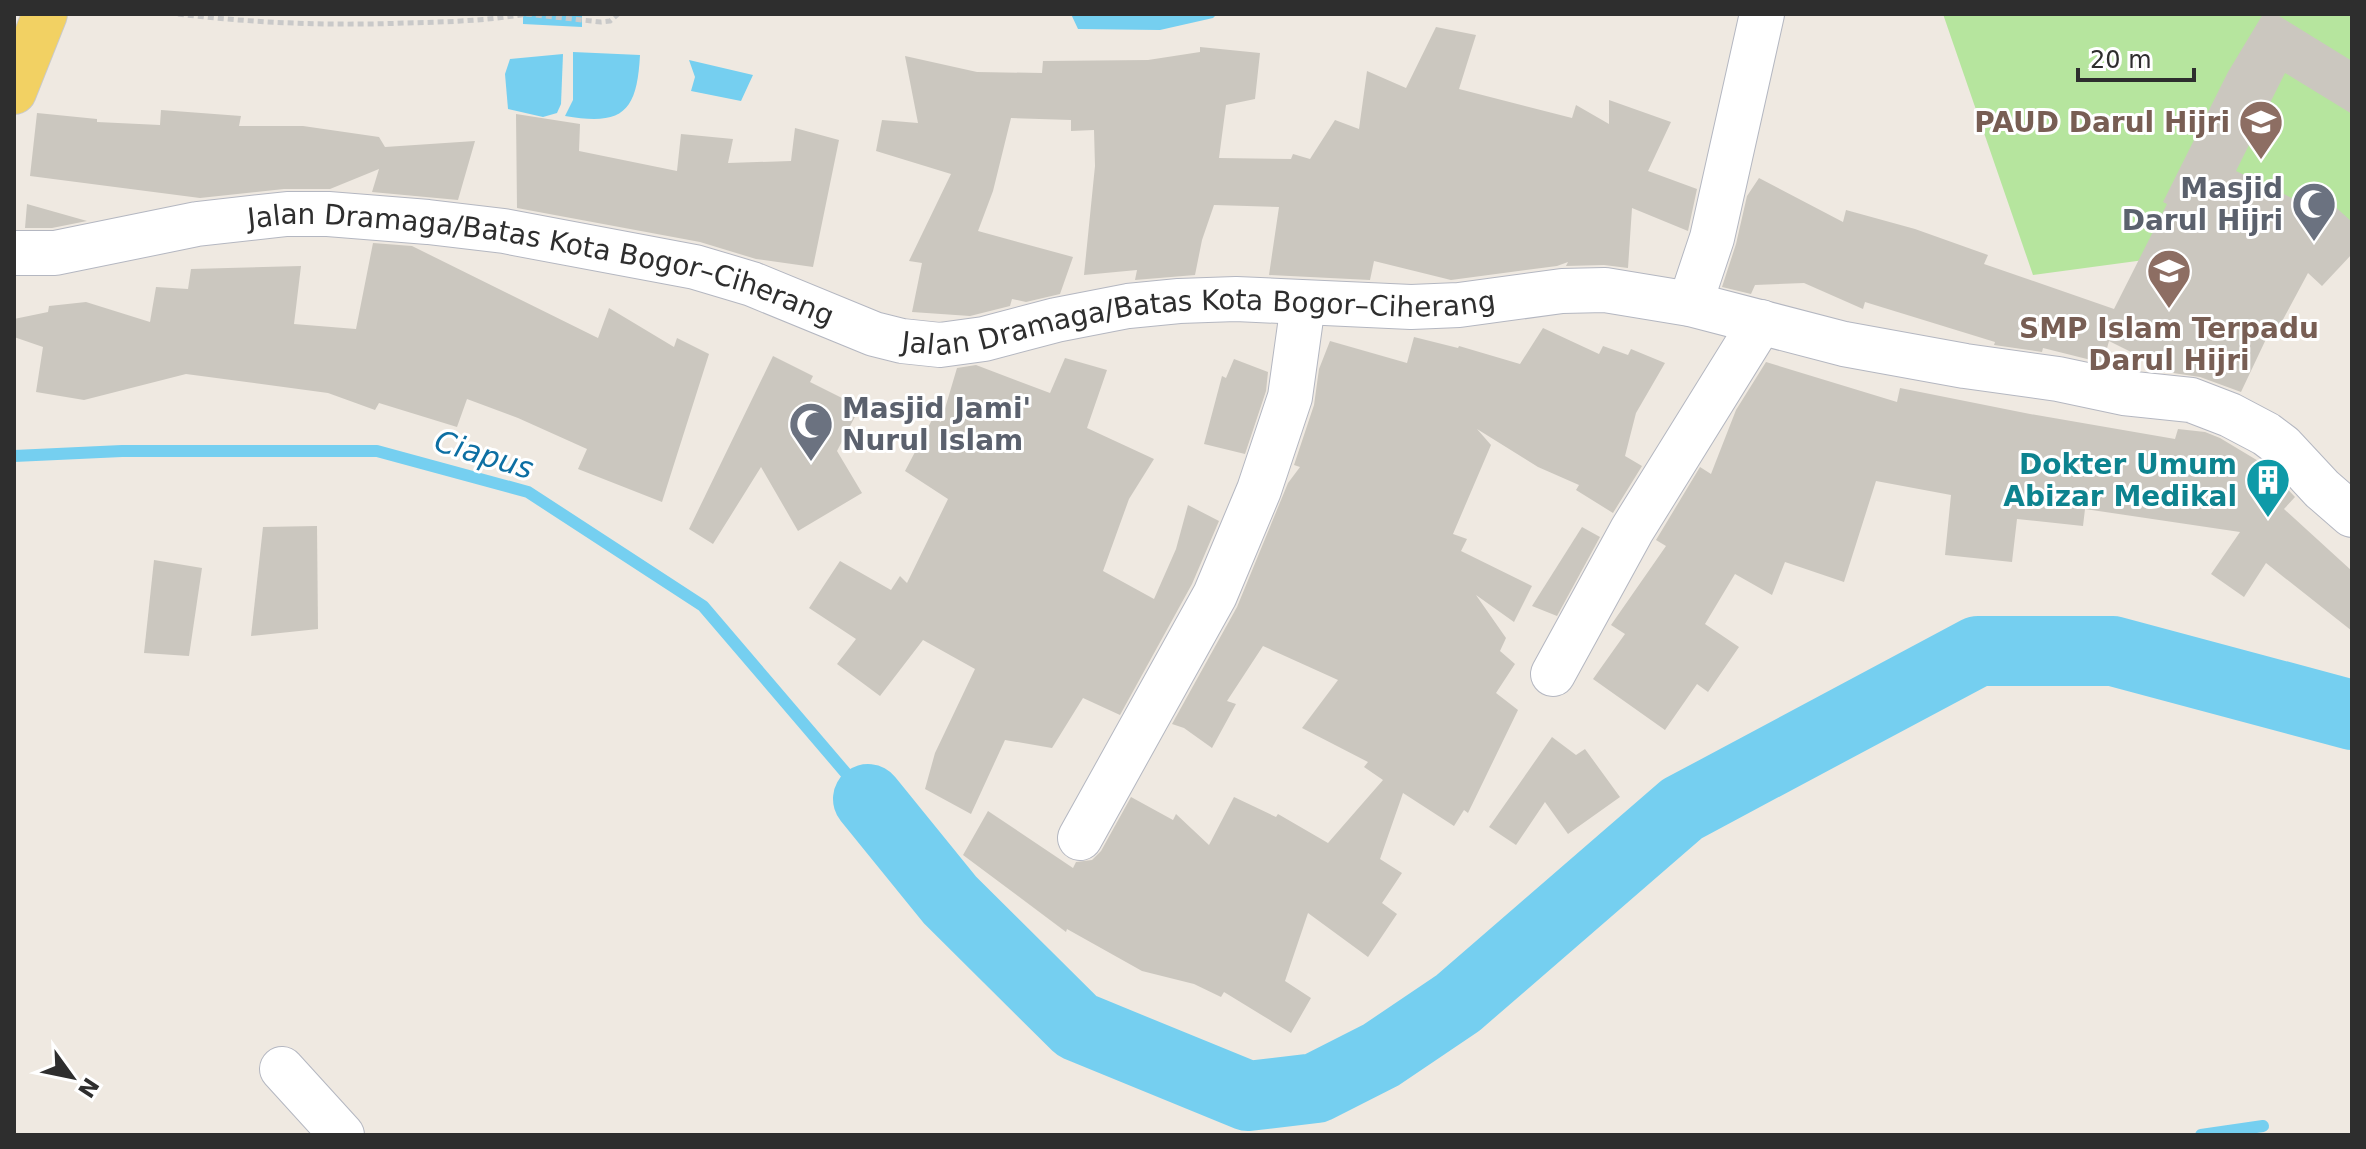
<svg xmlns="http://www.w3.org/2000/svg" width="2366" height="1149" viewBox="0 0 2366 1149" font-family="'DejaVu Sans',sans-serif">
  <rect width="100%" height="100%" fill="#efe9e1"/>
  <polygon fill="#b6e59e" points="1943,14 2352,14 2352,232 2033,275"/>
  <g fill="#75cff0">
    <polygon points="523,14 582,14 582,27 523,24"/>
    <polygon points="1071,14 1217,14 1213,18 1160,30 1078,29"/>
    <path d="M573 52 640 55C637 112 623 126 565 116L573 100Z"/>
    <polygon points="563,54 561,104 557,113 543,117 508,109 505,74 510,59"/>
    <polygon points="689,60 753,75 741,101 691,91 695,77"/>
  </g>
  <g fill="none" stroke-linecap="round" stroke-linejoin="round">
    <g stroke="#75cff0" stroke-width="12">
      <polyline points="14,456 122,451 377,451 528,492 703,606 868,799"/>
      <polyline points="2201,1135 2263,1126"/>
    </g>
    <polyline stroke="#75cff0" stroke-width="70" points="868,799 950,900 1077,1026 1248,1096 1316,1088 1381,1055 1458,1003 1682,809 1978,651 2113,651 2352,715"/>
  </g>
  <g fill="#cbc7bf">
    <polygon points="2263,14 2276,14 2352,61 2352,114 2285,73 2236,171 2294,199 2309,183 2352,222 2352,254 2322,286 2308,273 2272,340 2267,337 2241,392 2200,377 2173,373 2109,341 2103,363 2043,348 2042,352 1994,345 1995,342 1865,302 1863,309 1804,283 1755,285 1751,294 1722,287 1736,244 1747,196 1759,178 1843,222 1846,210 1915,229 1988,255 1984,264 2114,309 2167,204 2163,202 2228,72"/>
    <polygon points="1436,27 1476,35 1459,89 1572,118 1576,105 1609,124 1609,100 1671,122 1648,171 1697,189 1688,231 1632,208 1628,268 1604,265 1566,266 1568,262 1557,266 1451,280 1374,261 1370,280 1269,275 1279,207 1214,205 1202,240 1195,275 1135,280 1137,270 1084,275 1095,166 1094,130 1071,131 1071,120 1011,118 993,191 978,231 1073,257 1060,294 1026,302 1012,299 1010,306 970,316 912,312 922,263 909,261 951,174 876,151 882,120 918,123 905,56 977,72 1042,73 1043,61 1148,60 1200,52 1200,47 1260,53 1255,99 1226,105 1219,158 1291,159 1293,154 1310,159 1335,120 1359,129 1367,71 1406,88"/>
    <polygon points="161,110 241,116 239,126 303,126 379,137 385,147 475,141 458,200 372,192 379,169 330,189 284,189 200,198 30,176 37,113 97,119 97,122 160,125"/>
    <polygon points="516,114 580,124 579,151 677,171 681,134 733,139 728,163 791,161 795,128 839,140 813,267 756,259 700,242 517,208"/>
    <polygon points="27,204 87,221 52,228 25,228"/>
    <polygon points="373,243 412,246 598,338 609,308 674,347 677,338 709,354 662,502 578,469 587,449 518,418 467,399 457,427 379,403 375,410 328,393 186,374 84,400 36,392 43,347 14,337 14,319 48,312 49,306 86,302 150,322 156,287 188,289 191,269 301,266 294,324 356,329"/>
    <polygon points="1543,328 1599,354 1603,346 1628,355 1631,349 1665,363 1636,413 1625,456 1642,466 1613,513 1576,490 1579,485 1538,467 1477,429 1491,445 1453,534 1467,539 1461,551 1532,586 1514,622 1476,595 1506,638 1500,651 1515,664 1496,693 1518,710 1468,813 1464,810 1454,826 1403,793 1380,859 1402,873 1382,903 1397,914 1368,957 1308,913 1285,981 1311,998 1291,1033 1224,992 1221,997 1194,984 1142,971 1067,929 1066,932 963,855 988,811 1073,868 1076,862 1092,860 1101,851 1131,797 1173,820 1176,814 1209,845 1234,797 1276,817 1278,814 1328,843 1383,780 1364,767 1368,762 1302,728 1338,680 1263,646 1227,701 1236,704 1212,748 1184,728 1172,724 1237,607 1288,483 1300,467 1294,465 1314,405 1319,369 1330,341 1407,363 1414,337 1458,348 1459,346 1520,364"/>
    <polygon points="773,356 813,376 810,382 860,407 837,451 862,493 798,531 761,467 713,544 689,529"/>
    <polygon points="1065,358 1107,370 1087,428 1154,459 1129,499 1103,571 1154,599 1176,549 1188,505 1219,521 1192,584 1120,715 1083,698 1052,748 1005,740 971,814 925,789 935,753 975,669 923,640 880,696 837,664 856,639 809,608 840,561 891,590 900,576 907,583 948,499 905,471 933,418 941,422 957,368 976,365 1050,393"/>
    <polygon points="1234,359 1268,372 1266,391 1245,454 1204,444 1222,376 1226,378"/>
    <polygon points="1766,362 1897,402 1900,388 2030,414 2175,439 2178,429 2205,432 2220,438 2265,465 2295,497 2284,509 2352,571 2352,631 2266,563 2244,597 2211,574 2240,532 2085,509 2083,526 2017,519 2012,562 1945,555 1951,495 1876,481 1844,582 1785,562 1772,595 1735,574 1705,624 1739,647 1708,692 1697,684 1665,730 1593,679 1625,634 1611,625 1666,546 1656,540 1700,467 1711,474 1736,410"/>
    <polygon points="317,526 318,629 251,636 263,527"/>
    <polygon points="1582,527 1600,537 1557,616 1532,606"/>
    <polygon points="154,560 202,568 189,656 144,653"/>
    <polygon points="1552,737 1576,755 1585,749 1620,797 1568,834 1545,802 1516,845 1489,827"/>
  </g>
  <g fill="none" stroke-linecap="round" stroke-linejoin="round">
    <g stroke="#b4b7c1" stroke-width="46">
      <g id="minor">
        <path id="s1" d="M14 253H55L197 224 287 214H328L428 222 504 231 695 267 752 284 874 334 902 341 940 345 984 339 1056 320 1128 306 1179 301 1236 299 1411 307 1459 305 1562 291 1605 290 1690 304 1844 344 1965 366 2058 379 2124 393 2191 400 2230 415 2266 434 2282 446 2322 489 2352 515"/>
        <polyline points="1690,304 1712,238 1762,14"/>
        <polyline points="1553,674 1632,530 1761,322"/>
        <polyline points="1080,838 1215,595 1259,490 1290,397 1303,304"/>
        <polyline points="282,1069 342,1135"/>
      </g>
    </g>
    <g stroke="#c9c9c9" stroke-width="46">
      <polyline id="major" points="14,92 45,14"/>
    </g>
    <g stroke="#c9c9c9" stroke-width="5" stroke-dasharray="6 4" stroke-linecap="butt">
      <path d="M178 14C253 23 329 26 404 23 445 22 486 21 526 14"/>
      <polyline points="526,14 601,22 610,21 618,14"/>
    </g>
    <use href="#minor" stroke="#fff" stroke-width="44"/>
    <use href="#major" stroke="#f2d163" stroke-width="44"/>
  </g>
  <defs>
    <g id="school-pin" transform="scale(2.3)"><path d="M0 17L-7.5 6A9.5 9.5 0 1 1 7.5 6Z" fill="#8d6e63" stroke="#fff"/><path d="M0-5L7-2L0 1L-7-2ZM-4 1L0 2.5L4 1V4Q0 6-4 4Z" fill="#fff"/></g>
    <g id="mosque-pin" transform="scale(2.3)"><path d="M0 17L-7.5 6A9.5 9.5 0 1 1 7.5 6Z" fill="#6b7280" stroke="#fff"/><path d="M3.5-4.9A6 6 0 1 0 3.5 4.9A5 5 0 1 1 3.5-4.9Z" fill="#fff"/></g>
    <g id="building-pin" transform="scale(2.3)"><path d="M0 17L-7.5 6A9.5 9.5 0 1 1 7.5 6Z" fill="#0f9aa8" stroke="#fff"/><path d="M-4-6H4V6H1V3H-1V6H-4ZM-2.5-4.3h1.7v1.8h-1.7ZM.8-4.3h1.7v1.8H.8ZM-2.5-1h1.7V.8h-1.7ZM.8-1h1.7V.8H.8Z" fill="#fff"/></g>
  </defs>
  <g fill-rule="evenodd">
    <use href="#school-pin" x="2261" y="122"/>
    <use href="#mosque-pin" x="2314" y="204"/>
    <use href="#school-pin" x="2169" y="271"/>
    <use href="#mosque-pin" x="811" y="424"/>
    <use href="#building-pin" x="2268" y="480"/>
  </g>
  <g text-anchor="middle" stroke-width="6" stroke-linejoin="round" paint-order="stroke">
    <g font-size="28" font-weight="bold" fill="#785e54" stroke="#fff" text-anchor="end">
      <text x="2230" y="132">PAUD Darul Hijri</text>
      <text x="2169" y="338" text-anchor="middle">SMP Islam Terpadu<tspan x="2169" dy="32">Darul Hijri</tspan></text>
    </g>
    <g font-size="28" font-weight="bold" fill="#5b616d" stroke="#fff" text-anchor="end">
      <text x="2283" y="198">Masjid<tspan x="2283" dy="32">Darul Hijri</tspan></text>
      <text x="842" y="418" text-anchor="start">Masjid Jami'<tspan x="842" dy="32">Nurul Islam</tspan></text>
    </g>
    <g font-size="28" fill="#2e2e2e" stroke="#fff">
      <text dy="10" stroke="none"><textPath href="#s1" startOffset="536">Jalan Dramaga/Batas Kota Bogor–Ciherang</textPath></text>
      <text dy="10" stroke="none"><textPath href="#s1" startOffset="1208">Jalan Dramaga/Batas Kota Bogor–Ciherang</textPath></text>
    </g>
    <g font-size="28" font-weight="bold" fill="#0d838f" stroke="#fff" text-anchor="end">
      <text x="2237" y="474">Dokter Umum<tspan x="2237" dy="32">Abizar Medikal</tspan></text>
    </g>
    <g font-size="30" font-style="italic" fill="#0d6fa3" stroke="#fff">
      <text transform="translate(484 455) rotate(17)" y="10">Ciapus</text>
    </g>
  </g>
  <rect width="2366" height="1149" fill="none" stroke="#2e2e2e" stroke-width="32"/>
  <g transform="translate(72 1077) rotate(123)" stroke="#ffffff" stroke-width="6" paint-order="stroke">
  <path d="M0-6L14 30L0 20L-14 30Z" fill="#2e2e2e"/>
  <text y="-12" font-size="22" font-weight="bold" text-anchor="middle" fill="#2e2e2e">N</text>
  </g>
  <path d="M2078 68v12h116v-12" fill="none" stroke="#2e2e2e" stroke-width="4"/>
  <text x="2090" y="68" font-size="24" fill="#2e2e2e" stroke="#ffffff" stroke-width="6" paint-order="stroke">20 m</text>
</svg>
